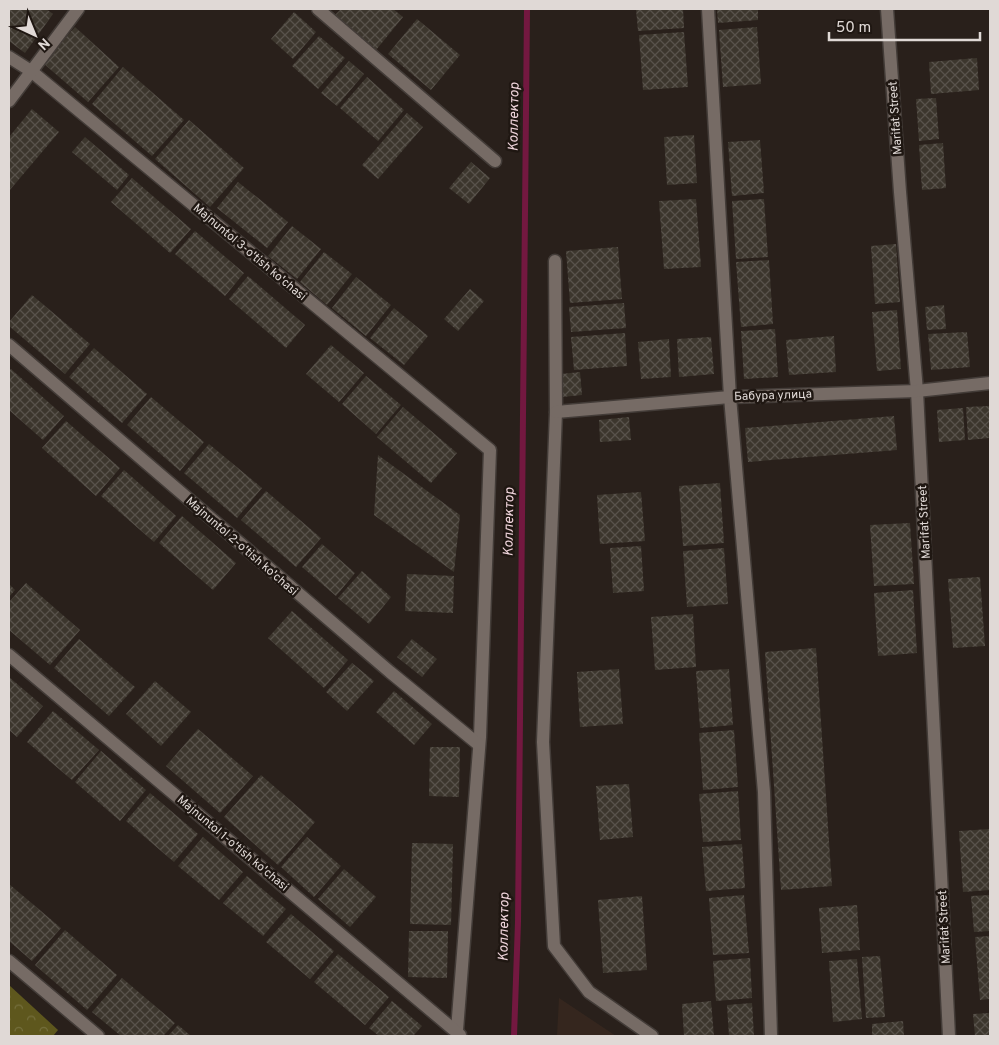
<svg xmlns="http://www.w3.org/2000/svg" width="999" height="1045" viewBox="0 0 999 1045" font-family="Overpass,sans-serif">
  <defs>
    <pattern id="forest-crowns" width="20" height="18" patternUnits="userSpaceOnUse" patternTransform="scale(1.25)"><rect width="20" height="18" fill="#5e571d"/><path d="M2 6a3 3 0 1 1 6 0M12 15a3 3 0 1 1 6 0" fill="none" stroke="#756f3d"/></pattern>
    <pattern id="building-cross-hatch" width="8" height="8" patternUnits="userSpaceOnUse" patternTransform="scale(1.25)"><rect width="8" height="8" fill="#3c362d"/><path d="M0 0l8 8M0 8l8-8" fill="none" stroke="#58524b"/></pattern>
  </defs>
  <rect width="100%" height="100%" fill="#29201b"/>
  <polygon fill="#35261e" points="559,998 616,1036 557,1036"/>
  <polygon fill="url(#forest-crowns)" points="9,985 58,1030 53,1036 9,1036"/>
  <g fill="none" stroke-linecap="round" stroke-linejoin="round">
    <polyline stroke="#731840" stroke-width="6" points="514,1036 518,922 527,9"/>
  </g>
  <g fill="url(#building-cross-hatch)">
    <polygon points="9,9 46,9 53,14 25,53 9,41"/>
    <polygon points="341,9 393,9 403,17 376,50 335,15"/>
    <polygon points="636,9 683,9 684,28 638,31"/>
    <polygon points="717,9 758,9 758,20 718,23"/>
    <polygon points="294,12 316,32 293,59 271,39"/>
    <polygon points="417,19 460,55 431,90 388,54"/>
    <polygon points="75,27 119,67 88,102 43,63"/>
    <polygon points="757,27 761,84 723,87 719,30"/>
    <polygon points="684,32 688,87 643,90 639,35"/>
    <polygon points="319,36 345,58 318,89 292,66"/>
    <polygon points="977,58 979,90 931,94 929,62"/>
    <polygon points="349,61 364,74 337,106 321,93"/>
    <polygon points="123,67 184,120 152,156 92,104"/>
    <polygon points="367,77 404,110 378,141 340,108"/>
    <polygon points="936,98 939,139 919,141 916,99"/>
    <polygon points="32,109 59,132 9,191 9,137"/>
    <polygon points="407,113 423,127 378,179 362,165"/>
    <polygon points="189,120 244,168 210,207 155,159"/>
    <polygon points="694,135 697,183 667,185 664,137"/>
    <polygon points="85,137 129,175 117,190 72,152"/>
    <polygon points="760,140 764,193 732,196 728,142"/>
    <polygon points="943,143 946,188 922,190 919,145"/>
    <polygon points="471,162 490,178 469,204 449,188"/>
    <polygon points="132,178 191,229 170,253 111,202"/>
    <polygon points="238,182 288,222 267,248 217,208"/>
    <polygon points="696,199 701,267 664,269 659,201"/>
    <polygon points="764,199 768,257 736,259 732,201"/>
    <polygon points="292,226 321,249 297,279 268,256"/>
    <polygon points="195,231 244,273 225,296 175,254"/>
    <polygon points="896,244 900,302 875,304 871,246"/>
    <polygon points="618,247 622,299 570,303 566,251"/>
    <polygon points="324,252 352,274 327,305 300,282"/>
    <polygon points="769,260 773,324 741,327 736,262"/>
    <polygon points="248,276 305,325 286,348 229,299"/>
    <polygon points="356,277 391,305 366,336 332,308"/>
    <polygon points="470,289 484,301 458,331 444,319"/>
    <polygon points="32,295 90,344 65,374 9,326 9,322"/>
    <polygon points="624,303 626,328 571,332 569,307"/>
    <polygon points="944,305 946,329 927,330 925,307"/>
    <polygon points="394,308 428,336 404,365 370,338"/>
    <polygon points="897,310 901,369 877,371 872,312"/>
    <polygon points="775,329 778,377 744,379 741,331"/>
    <polygon points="967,332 970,367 931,370 928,334"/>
    <polygon points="625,333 627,366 574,370 571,337"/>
    <polygon points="834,336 836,372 789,375 786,340"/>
    <polygon points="711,337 714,374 679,377 677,339"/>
    <polygon points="669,339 671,377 641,379 638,342"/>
    <polygon points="331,345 364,373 339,402 306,374"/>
    <polygon points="94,348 147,394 122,423 69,377"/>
    <polygon points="11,369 64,416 43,440 9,410 9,371"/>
    <polygon points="580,372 582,395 562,397 561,374"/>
    <polygon points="366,376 401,405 376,434 342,404"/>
    <polygon points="151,397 204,442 180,471 127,425"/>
    <polygon points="990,406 990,438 968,440 966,407"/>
    <polygon points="403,407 457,453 431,483 377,437"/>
    <polygon points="963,408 965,440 939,442 937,410"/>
    <polygon points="894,416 897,450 748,462 745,428"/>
    <polygon points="629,417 631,440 600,442 599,420"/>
    <polygon points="66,421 120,468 96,496 42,448"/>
    <polygon points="209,444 262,488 237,518 184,473"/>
    <polygon points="378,455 460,515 454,572 374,515"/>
    <polygon points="124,470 176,516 154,542 101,496"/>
    <polygon points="720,483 724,543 683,546 679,486"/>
    <polygon points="266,491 321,538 296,567 241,520"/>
    <polygon points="641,492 645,541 600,544 597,495"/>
    <polygon points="182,516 236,563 213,590 159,543"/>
    <polygon points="910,523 914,584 874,586 870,525"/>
    <polygon points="322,544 355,573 336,596 302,567"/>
    <polygon points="641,546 644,591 613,593 610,548"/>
    <polygon points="724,548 728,604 687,607 683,551"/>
    <polygon points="362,571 391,597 369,624 338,598"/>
    <polygon points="407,574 454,576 453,613 405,611"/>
    <polygon points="980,577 985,646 953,648 948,579"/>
    <polygon points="26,583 80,630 50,665 9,630 9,602"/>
    <polygon points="9,584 15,590 9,597"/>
    <polygon points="913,590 917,653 878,656 874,593"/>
    <polygon points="292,611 348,660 324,688 268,638"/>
    <polygon points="693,614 696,667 655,670 651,617"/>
    <polygon points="79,639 135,687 109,716 54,668"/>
    <polygon points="412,639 437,659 422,677 397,657"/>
    <polygon points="816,648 832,886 781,890 765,652"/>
    <polygon points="352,663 374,681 347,711 326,692"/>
    <polygon points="619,669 623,724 580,727 577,672"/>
    <polygon points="729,669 733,725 700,728 696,671"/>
    <polygon points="9,677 43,706 17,737 9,730"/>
    <polygon points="155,681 191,712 161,746 126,714"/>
    <polygon points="394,691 432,724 414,745 376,712"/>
    <polygon points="53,711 99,750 72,780 27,742"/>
    <polygon points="198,729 253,776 220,813 166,766"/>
    <polygon points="734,730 738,787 703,790 699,733"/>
    <polygon points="430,747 460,747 459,797 429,796"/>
    <polygon points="101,751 146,790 120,821 75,782"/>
    <polygon points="261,775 315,822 278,865 224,817"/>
    <polygon points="629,784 633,837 600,840 596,786"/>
    <polygon points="738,791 741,840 703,842 699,794"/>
    <polygon points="150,793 198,834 174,862 126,821"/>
    <polygon points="990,829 990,890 963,892 959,831"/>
    <polygon points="203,837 243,872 219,900 178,866"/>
    <polygon points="307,837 341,866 314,897 281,867"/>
    <polygon points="412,843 453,844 451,925 410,924"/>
    <polygon points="742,844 745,888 706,891 702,847"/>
    <polygon points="344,869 376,897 350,927 318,899"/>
    <polygon points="247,876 286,909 263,936 223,903"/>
    <polygon points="9,884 61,928 32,961 9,941"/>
    <polygon points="744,895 749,953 713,955 709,898"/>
    <polygon points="990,895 990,931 974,932 971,896"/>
    <polygon points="642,896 647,970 603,973 598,900"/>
    <polygon points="857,905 860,950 822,953 819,908"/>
    <polygon points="291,914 334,951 310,979 266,942"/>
    <polygon points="65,930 117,975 87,1010 35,965"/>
    <polygon points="409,931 448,931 447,978 408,977"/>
    <polygon points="990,936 990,999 980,1000 975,937"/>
    <polygon points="338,954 389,997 365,1025 314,982"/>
    <polygon points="880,956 885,1017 866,1018 862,957"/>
    <polygon points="750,958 752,998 716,1001 713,961"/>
    <polygon points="857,959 862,1019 833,1022 829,961"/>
    <polygon points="122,978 175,1023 163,1036 121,1036 92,1012"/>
    <polygon points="392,1001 422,1026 413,1036 379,1036 369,1028"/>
    <polygon points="711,1001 714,1036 684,1036 682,1004"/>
    <polygon points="752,1003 754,1036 729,1036 727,1005"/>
    <polygon points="990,1013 990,1036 975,1036 973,1014"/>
    <polygon points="903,1021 904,1036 872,1036 872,1024"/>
    <polygon points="178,1025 191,1036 168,1036"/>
  </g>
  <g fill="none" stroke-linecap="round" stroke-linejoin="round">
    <g stroke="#433c38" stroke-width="15">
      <g id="minor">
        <polyline points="318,9 495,161"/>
        <polyline points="708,9 730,397 764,792 771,1036"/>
        <polyline points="887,9 900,192 917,391 949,1036"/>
        <polyline points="9,57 31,71 490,450 480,737 457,1030"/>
        <polyline points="9,101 78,9"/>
        <polyline points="555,261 556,412 543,742 554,946 589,992 652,1036"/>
        <polyline points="9,345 390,672 478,744"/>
        <polyline points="556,412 730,397 917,391 990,383"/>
        <polyline points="9,655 460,1035"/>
        <polyline points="9,961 98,1036"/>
      </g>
    </g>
    <use href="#minor" stroke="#766b65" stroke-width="12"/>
  </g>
  <g text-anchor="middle" stroke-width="5" stroke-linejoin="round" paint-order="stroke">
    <g font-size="12" fill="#e0d9d6" stroke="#1f1712">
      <text transform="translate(895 118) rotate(-94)" y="4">Marifat Street</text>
      <text transform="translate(250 252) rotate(40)" y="4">Majnuntol 3-o'tish ko'chasi</text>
      <text transform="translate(773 395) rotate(-2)" y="4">Бабура улица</text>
      <text transform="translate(924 522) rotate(-93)" y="4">Marifat Street</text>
      <text transform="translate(242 546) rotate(41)" y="4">Majnuntol 2-o'tish ko'chasi</text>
      <text transform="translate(233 843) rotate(40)" y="4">Majnuntol 1-o'tish ko'chasi</text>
      <text transform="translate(944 927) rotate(-93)" y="4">Marifat Street</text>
    </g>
    <g font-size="14" font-style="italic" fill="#efd4db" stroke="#1f1712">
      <text transform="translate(513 117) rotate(-89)" y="5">Коллектор</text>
      <text transform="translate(508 522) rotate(-89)" y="5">Коллектор</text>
      <text transform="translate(503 927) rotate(-89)" y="5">Коллектор</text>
    </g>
  </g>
  <rect width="999" height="1045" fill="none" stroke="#e0d9d6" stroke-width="20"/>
  <g transform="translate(35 35) rotate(136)" stroke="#1f1712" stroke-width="4" paint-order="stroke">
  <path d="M0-4L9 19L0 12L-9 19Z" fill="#e0d9d6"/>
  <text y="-8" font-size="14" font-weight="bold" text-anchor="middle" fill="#e0d9d6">N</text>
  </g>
  <path d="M829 32v8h151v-8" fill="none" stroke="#e0d9d6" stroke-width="2.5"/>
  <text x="836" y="32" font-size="15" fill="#e0d9d6" stroke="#1f1712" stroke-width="4" paint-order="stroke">50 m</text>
</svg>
